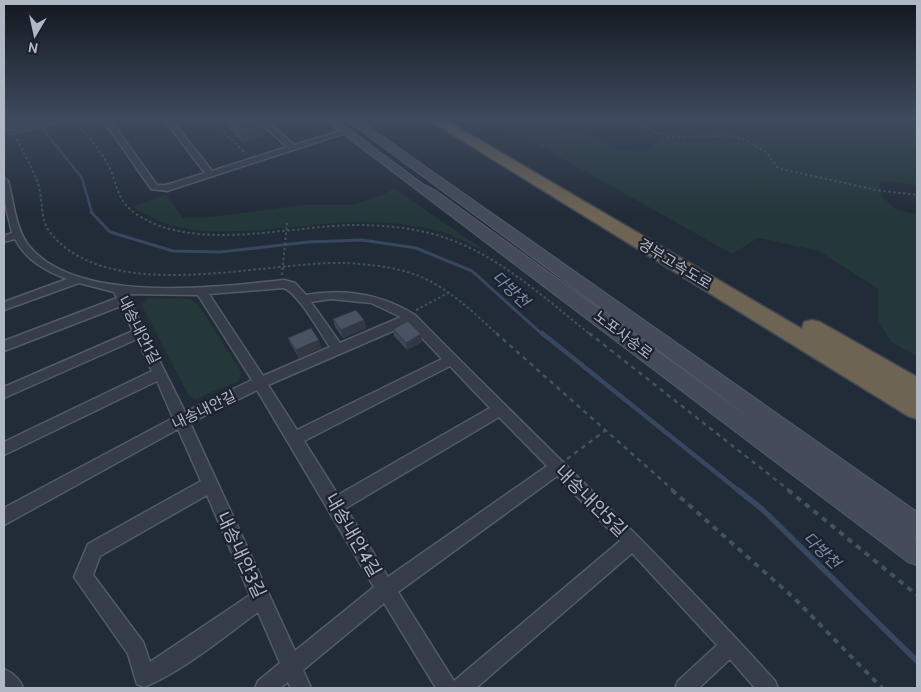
<svg xmlns="http://www.w3.org/2000/svg" width="921" height="692" viewBox="0 0 921 692" font-family="Cabin,'Noto Sans KR',sans-serif">
  <rect width="100%" height="100%" fill="#222b38"/>
  <g fill="#243739">
    <polygon points="703,118 917,118 917,186 888,181 880,183 882,197 897,210 917,214 917,356 891,342 878,320 878,289 819,251 758,238 732,254 506,127 524,122 587,134 618,150 647,149 685,124"/>
    <path d="M394 188 485 251C471 245 458 237 443 232 421 225 376 221 352 222 296 224 211 243 159 221 150 217 141 212 132 207L166 194 183 218H201L303 205H352L384 194Z"/>
    <polygon points="149,298 190,299 198,304 241,372 239,381 195,399 189,396 141,304"/>
  </g>
  <g fill="none" stroke-linecap="round" stroke-linejoin="round">
    <polyline stroke="#36475f" stroke-width="2.5" points="34,118 82,178 92,213"/>
    <polyline stroke="#36475f" stroke-width="3" points="91,212 110,232 173,251 220,252 308,242 362,240 416,248 472,271 543,335"/>
    <polyline stroke="#36475f" stroke-width="4.5" points="542,333 739,491"/>
    <polyline stroke="#36475f" stroke-width="5.5" points="738,490 762,509 917,661"/>
    <g stroke="#535b66" stroke-width="3">
      <g id="street">
        <polygon points="102,118 109,118 157,185 166,185 205,173 163,118 170,118 212,171 287,147 255,118 263,118 294,145 344,130 348,132 167,191 151,189"/>
        <path d="M4 178 8 181C14 202 15 228 29 246 77 305 217 287 284 280L295 283 306 295C345 288 381 294 415 315 535 437 661 554 775 681L778 688H755L730 659 699 688H675L678 681 717 645 632 553 476 688H436L384 603 303 670 311 688H291L288 682 280 688H255L258 681 280 663 258 612C222 638 185 670 144 687L137 684 128 654 74 577 88 544 201 481 178 429 4 525V508L173 418 157 381 4 455V442L152 371 137 339 4 398V387L133 331 121 306 4 351V341L117 298 114 292 79 283 4 310V302L67 279C45 271 26 260 15 239L4 242V236L12 233 4 199ZM284 288C299 294 320 333 330 347L263 376 209 294ZM126 294 198 295 252 380 185 412ZM331 299 371 303 401 317 340 343 311 302ZM409 324 442 359 297 430 268 385ZM450 366 490 408 338 495 304 441ZM257 390 374 587 295 651 190 423ZM499 417 547 466 388 577 346 508ZM557 476 620 541 454 681 398 592ZM207 495 250 595 150 662 143 642 93 575 100 556Z"/>
        <path d="M4 669C13 673 20 679 23 688H4Z"/>
      </g>
    </g>
    <g stroke="#535b66" stroke-width="2">
      <polygon id="secondary" points="322,118 334,118 424,185 436,191 776,437 344,118 356,118 917,512 917,537 914,536 917,539 917,565 908,562"/>
    </g>
    <g stroke="#404853" stroke-width="3">
      <polygon id="highway" points="426,118 442,118 802,329 804,322 812,320 820,322 917,377 917,419 908,416"/>
    </g>
    <g stroke="#415457" stroke-width="2" stroke-dasharray="2.5 2.5" stroke-linecap="butt">
      <polyline points="210,118 246,154"/>
      <polyline points="621,118 670,137 728,136 741,138 766,152 777,167 781,169 876,190 917,195"/>
      <path d="M74 119C85 133 97 146 106 161 120 184 113 201 141 217 199 252 293 225 357 225 384 225 414 228 440 236 498 254 544 298 591 335"/>
      <path d="M17 139C24 154 33 169 38 184 43 198 40 219 49 231 106 307 263 261 344 263 368 264 397 267 419 276 450 289 473 312 498 335"/>
      <polyline points="282,275 287,223"/>
      <polyline points="416,310 450,292"/>
    </g>
    <g stroke="#415457" stroke-width="2.5" stroke-dasharray="4.5 4.5" stroke-linecap="butt">
      <polyline points="496,333 674,491"/>
      <polyline points="589,333 790,491"/>
      <polyline points="567,459 606,430"/>
    </g>
    <g stroke="#415457" stroke-width="4" stroke-dasharray="5.5 5.5" stroke-linecap="butt">
      <polyline points="672,490 795,599 882,688"/>
      <polyline points="788,490 917,595"/>
    </g>
    <use href="#street" fill="#353d49" fill-rule="evenodd"/>
    <use href="#secondary" fill="#444c5b" fill-rule="evenodd"/>
    <use href="#highway" fill="#6e6453" fill-rule="evenodd"/>
    <g stroke="#535b66" stroke-width="10" stroke-linecap="butt">
      <polyline id="street-bridge" points="8,131 64,118"/>
    </g>
    <use href="#street-bridge" stroke="#353d49" stroke-width="8"/>
  </g>
  <g fill="#3e4754">
    <polygon points="226,118 259,118 264,136 243,143 231,131"/>
    <polygon points="333,319 364,320 366,328 343,338 335,327"/>
    <polygon points="393,329 422,342 407,350 394,336"/>
    <polygon points="288,338 319,340 321,348 299,358 291,345"/>
  </g>
  <g fill="#323945">
    <polygon points="121,118 146,118 124,124"/>
    <polygon points="253,118 259,118 264,136 243,143 237,123"/>
    <polygon points="364,320 366,328 343,338 341,330"/>
    <polygon points="421,334 422,342 407,350 406,343"/>
    <polygon points="319,340 321,348 299,358 296,350"/>
  </g>
  <g fill="#485262" stroke="#323945">
    <polygon points="231,118 253,118 237,123"/>
    <polygon points="356,310 364,320 341,330 333,319"/>
    <polygon points="408,321 421,334 406,343 393,329"/>
    <polygon points="311,328 319,340 296,350 288,338"/>
  </g>
  <linearGradient id="sky" x2="0" y2="1"><stop stop-color="#13181f"/><stop offset="0.55" stop-color="#3e4a5e"/><stop offset="1" stop-color="#3e4a5e" stop-opacity="0"/></linearGradient>
  <rect width="921" height="215" fill="url(#sky)"/>
  <g text-anchor="middle" stroke-width="4.5" stroke-linejoin="round" paint-order="stroke">
    <g font-size="15" fill="#b0b8c5" stroke="#1b222d">
      <text transform="translate(675 264) rotate(31)" y="5">경부고속도로</text>
      <text transform="translate(139 330) rotate(63)" y="5">내송내안1길</text>
      <text transform="translate(623 335) rotate(37)" y="5">노포사송로</text>
      <text transform="translate(204 410) rotate(-26)" y="5">내송내안길</text>
    </g>
    <g font-size="16" font-style="italic" fill="#798eac" stroke="#1b222d">
      <text transform="translate(511 289) rotate(43)" y="6">다방천</text>
      <text transform="translate(822 550) rotate(44)" y="6">다방천</text>
    </g>
    <g font-size="18" fill="#b0b8c5" stroke="#1b222d">
      <text transform="translate(591 501) rotate(45)" y="6">내송내안5길</text>
      <text transform="translate(353 535) rotate(60)" y="6">내송내안4길</text>
      <text transform="translate(241 555) rotate(65)" y="6">내송내안3길</text>
    </g>
  </g>
  <rect width="921" height="692" fill="none" stroke="#b0b8c5" stroke-width="10"/>
  <g transform="translate(35 35) rotate(189)" stroke="#1b222d" stroke-width="4" paint-order="stroke">
  <path d="M0-4L9 19L0 12L-9 19Z" fill="#b0b8c5"/>
  <text y="-8" font-size="14" font-weight="bold" text-anchor="middle" fill="#b0b8c5">N</text>
  </g>
</svg>
